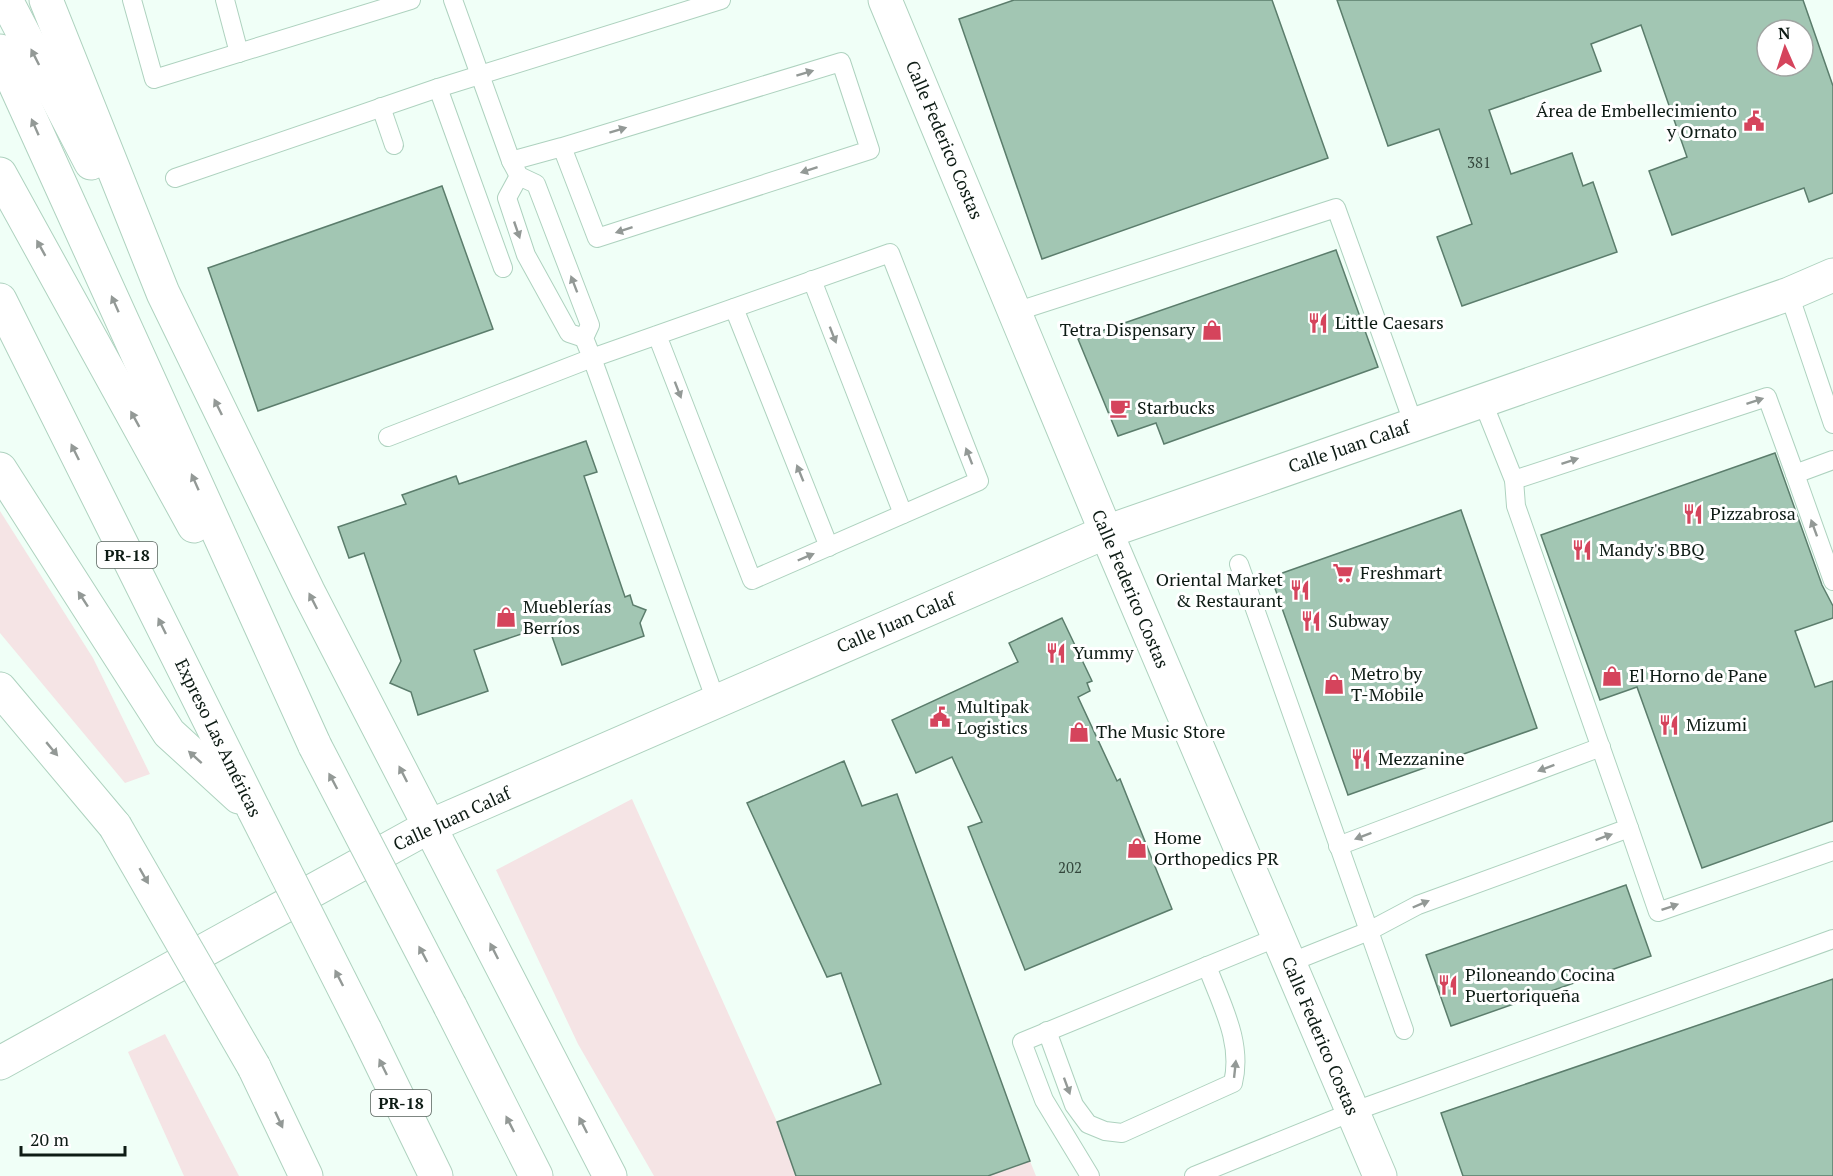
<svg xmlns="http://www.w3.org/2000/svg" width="1833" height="1176" viewBox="0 0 1833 1176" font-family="'PT Serif',serif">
  <rect width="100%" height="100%" fill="#f0fff7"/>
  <g fill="#f5e4e5">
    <polygon points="0,511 93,658 150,774 125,783 0,633"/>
    <polygon points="632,799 777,1122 796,1176 654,1176 578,1044 496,870"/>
    <polygon points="165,1034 239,1176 184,1176 128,1052"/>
    <polygon points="1030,1161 1036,1176 988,1176"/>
  </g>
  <g fill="#a2c6b3" stroke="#5b7d6c" stroke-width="1.5" fill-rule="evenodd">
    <polygon points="1014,0 1272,0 1328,158 1042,259 959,19"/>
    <path d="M1337 0H1803L1833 86V193L1809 202 1804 188 1672 235 1649 171 1687 157 1641 25 1591 44 1601 71 1489 110 1511 174 1572 153 1583 186 1593 182 1617 252 1462 306 1437 237 1472 224 1439 129 1388 146ZM1767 30H1803V66H1767Z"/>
    <polygon points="442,186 493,329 258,411 208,268"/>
    <polygon points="1336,250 1378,367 1164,444 1156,423 1118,436 1078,339"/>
    <polygon points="586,441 597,472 584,476 625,597 630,595 633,605 646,610 640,623 644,636 562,665 548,625 474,650 488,691 418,715 411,692 390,683 401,661 364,553 349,558 338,527 406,504 402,495 456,476 459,484"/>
    <polygon points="1775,453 1822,585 1833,606 1833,618 1795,631 1815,687 1833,681 1833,821 1702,868 1637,687 1600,700 1541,535"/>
    <polygon points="1461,510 1537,728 1348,795 1271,577"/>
    <polygon points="1062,618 1092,681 1087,683 1090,691 1078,697 1117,781 1120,779 1172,909 1025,970 968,827 982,822 952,757 916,773 892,720 1018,662 1009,643"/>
    <polygon points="844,761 862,806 897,794 1030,1161 988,1176 796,1176 777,1122 881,1084 841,973 827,977 747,803"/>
    <polygon points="1626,885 1651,956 1451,1026 1426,955"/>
    <polygon points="1833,979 1833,1176 1463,1176 1441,1113"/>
  </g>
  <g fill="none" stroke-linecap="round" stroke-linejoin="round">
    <g stroke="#aed2bf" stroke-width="20">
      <g id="lane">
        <polyline points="132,0 154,79 411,0"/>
        <polyline points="225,0 239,53"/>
        <polyline points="453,0 511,161 562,147 841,62 870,150 597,238 562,147"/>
        <polyline points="438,88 503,268"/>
        <polyline points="381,107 394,145"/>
        <polyline points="519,176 507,198 526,255 569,333 584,338"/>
        <polyline points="175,178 438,88 721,0"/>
        <polyline points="812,280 903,514"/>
        <polyline points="1789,294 1833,424"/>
        <polyline points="734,308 829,547"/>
        <polyline points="1015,312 1336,208 1414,425"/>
        <polyline points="657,335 752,580 979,481 890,253 592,358 716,701"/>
        <polyline points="388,437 592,358 584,338 590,325 536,184 519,176 511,161"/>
        <polyline points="1795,474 1833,581"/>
        <polyline points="1514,480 1767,397 1795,474 1833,460"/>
        <polyline points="1239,564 1369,931 1418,905 1629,828 1516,506 1514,480 1482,400"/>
        <polyline points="1629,828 1658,912 1833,851"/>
        <polyline points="1338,846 1601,747"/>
        <polyline points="1289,963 1369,931 1404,1030"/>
        <path d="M1047 1031 1074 1105 1088 1124 1105 1131 1122 1133 1233 1083C1243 1042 1221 1004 1207 966"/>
        <polyline points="1090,1176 1044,1100 1022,1042 1278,937"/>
        <polyline points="1194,1176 1352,1112 1833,939"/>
      </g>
    </g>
    <g stroke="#aed2bf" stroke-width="35">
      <g id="street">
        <polyline points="885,0 1106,532 1380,1176"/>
        <polyline points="0,1063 430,826 1106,532 1789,294 1833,275"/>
      </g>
    </g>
    <g stroke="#aed2bf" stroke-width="35">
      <g id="highway">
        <polyline points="6,0 91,163"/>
        <polyline points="46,0 163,293 308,591 610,1176"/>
        <polyline points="0,51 315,746"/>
        <polyline points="0,174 194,526"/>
        <polyline points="0,300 254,810"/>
        <polyline points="0,469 169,733 239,797"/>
        <polyline points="0,689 115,826"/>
        <polyline points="450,1006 536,1176"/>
        <polyline points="365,1030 436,1176"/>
        <polyline points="254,1067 306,1176"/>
      </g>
    </g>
    <use href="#lane" stroke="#fff" stroke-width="18"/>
    <use href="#street" stroke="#fff" stroke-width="33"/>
    <use href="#highway" stroke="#fff" stroke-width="33"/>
    <g stroke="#aed2bf" stroke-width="35" stroke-linecap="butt">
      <g id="highway-bridge">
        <polyline points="315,746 450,1006"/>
        <polyline points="254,810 365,1030"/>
        <polyline points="115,826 254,1067"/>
      </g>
    </g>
    <use href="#highway-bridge" stroke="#fff" stroke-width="33"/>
  </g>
  <defs><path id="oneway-solid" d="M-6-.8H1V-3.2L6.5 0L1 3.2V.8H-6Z" transform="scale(1.5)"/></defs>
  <g fill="#939996">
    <use href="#oneway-solid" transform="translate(35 57) rotate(-117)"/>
    <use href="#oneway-solid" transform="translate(805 73) rotate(-17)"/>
    <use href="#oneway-solid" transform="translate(35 127) rotate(-114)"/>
    <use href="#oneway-solid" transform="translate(618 130) rotate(-17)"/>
    <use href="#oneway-solid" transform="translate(809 170) rotate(162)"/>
    <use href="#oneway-solid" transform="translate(517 230) rotate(71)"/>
    <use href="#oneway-solid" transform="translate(624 230) rotate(162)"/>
    <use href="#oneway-solid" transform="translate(41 248) rotate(-119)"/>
    <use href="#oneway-solid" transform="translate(574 284) rotate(-111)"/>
    <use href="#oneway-solid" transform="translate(115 304) rotate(-114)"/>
    <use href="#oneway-solid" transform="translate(833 335) rotate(69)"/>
    <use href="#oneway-solid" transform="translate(678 390) rotate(69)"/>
    <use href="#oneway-solid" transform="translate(1755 401) rotate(-18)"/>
    <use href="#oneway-solid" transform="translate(218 407) rotate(-116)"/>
    <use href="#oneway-solid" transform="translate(135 419) rotate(-119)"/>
    <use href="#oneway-solid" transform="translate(75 452) rotate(-116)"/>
    <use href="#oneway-solid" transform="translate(969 456) rotate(-111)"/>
    <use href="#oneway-solid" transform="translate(1570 461) rotate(-18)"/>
    <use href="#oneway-solid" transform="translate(800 473) rotate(-112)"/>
    <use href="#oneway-solid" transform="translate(195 482) rotate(-114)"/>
    <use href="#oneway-solid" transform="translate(1814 528) rotate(-110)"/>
    <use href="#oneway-solid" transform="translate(806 557) rotate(-23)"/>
    <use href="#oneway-solid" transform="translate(83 599) rotate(-123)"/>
    <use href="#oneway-solid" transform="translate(313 601) rotate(-117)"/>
    <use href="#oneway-solid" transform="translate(162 626) rotate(-116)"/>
    <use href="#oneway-solid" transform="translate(52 749) rotate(50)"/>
    <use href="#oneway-solid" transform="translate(195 757) rotate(-138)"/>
    <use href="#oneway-solid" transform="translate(1546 768) rotate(159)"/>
    <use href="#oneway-solid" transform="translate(403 774) rotate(-117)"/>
    <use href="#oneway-solid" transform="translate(333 781) rotate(-118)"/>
    <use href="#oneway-solid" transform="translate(1363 836) rotate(159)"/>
    <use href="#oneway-solid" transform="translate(1604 837) rotate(-20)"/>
    <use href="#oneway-solid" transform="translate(144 876) rotate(60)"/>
    <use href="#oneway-solid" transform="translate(1421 904) rotate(-23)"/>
    <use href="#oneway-solid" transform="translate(1670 907) rotate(-19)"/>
    <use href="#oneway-solid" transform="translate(494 951) rotate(-117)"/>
    <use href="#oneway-solid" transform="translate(423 954) rotate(-118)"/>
    <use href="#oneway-solid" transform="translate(339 978) rotate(-117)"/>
    <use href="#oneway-solid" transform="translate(383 1067) rotate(-116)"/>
    <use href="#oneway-solid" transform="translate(1235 1069) rotate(-84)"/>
    <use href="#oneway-solid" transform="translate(1067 1086) rotate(70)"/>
    <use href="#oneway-solid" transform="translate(279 1120) rotate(65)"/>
    <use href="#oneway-solid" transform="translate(510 1124) rotate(-117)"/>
    <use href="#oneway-solid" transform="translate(583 1125) rotate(-117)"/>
  </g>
  <defs>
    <g id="civic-bare" transform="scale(1.62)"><path d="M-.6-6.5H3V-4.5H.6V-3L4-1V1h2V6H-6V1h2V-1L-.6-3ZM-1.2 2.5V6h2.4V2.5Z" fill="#d5445c" stroke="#fff" stroke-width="2.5" paint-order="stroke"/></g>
    <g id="restaurant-bare" transform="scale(1.62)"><path d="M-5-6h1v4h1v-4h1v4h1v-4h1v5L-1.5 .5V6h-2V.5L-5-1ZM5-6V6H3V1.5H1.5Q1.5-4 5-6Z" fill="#d5445c" stroke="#fff" stroke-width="2.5" paint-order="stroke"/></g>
    <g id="shop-bare" transform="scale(1.62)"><path d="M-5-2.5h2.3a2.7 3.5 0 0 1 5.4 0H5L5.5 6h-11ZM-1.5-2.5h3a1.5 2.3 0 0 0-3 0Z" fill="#d5445c" stroke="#fff" stroke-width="2.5" paint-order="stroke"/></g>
    <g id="cafe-bare" transform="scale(1.62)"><path d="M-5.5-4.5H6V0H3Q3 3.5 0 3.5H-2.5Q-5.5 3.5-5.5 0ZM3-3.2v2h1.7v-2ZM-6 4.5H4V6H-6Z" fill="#d5445c" stroke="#fff" stroke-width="2.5" paint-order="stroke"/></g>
    <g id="supermarket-bare" transform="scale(1.62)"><path d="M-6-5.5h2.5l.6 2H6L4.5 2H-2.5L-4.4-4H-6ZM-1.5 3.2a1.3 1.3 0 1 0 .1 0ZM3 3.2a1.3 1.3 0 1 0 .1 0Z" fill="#d5445c" stroke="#fff" stroke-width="2.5" paint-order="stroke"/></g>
  </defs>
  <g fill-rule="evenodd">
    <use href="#civic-bare" x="1754" y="121"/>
    <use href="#restaurant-bare" x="1318" y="323"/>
    <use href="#shop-bare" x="1212" y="330"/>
    <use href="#cafe-bare" x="1120" y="408"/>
    <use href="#restaurant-bare" x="1693" y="514"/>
    <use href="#restaurant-bare" x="1582" y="550"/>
    <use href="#supermarket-bare" x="1343" y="573"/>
    <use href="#restaurant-bare" x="1300" y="590"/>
    <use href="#shop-bare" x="506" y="617"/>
    <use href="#restaurant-bare" x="1311" y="621"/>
    <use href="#restaurant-bare" x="1056" y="653"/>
    <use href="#shop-bare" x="1612" y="676"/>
    <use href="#shop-bare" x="1334" y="684"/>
    <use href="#civic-bare" x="940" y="717"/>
    <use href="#restaurant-bare" x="1669" y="725"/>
    <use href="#shop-bare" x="1079" y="732"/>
    <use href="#restaurant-bare" x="1361" y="759"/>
    <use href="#shop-bare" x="1137" y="848"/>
    <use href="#restaurant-bare" x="1448" y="985"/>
  </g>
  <g text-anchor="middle" stroke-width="6" stroke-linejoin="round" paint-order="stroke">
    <g font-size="15" fill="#33463c">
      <text x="1479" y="168">381</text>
      <text x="1070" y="873">202</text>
    </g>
    <g fill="#fff" stroke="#56605b" stroke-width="1.5">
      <rect x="97" y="542" width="60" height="26" rx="4.5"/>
      <rect x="371" y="1090" width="60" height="26" rx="4.5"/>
    </g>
    <g font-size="16" font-weight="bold" fill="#0e1c15">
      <text x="127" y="561">PR-18</text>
      <text x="401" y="1109">PR-18</text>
    </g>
    <g font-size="18" fill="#0e1c15" stroke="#fff" text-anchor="start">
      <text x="1737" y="117" text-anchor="end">Área de Embellecimiento<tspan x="1737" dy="21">y Ornato</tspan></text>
      <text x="1335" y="329">Little Caesars</text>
      <text x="1195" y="336" text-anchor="end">Tetra Dispensary</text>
      <text x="1137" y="414">Starbucks</text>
      <text x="1710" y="520">Pizzabrosa</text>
      <text x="1599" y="556">Mandy's BBQ</text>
      <text x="1360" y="579">Freshmart</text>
      <text x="1283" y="586" text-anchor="end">Oriental Market<tspan x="1283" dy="21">&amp; Restaurant</tspan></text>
      <text x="523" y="613">Mueblerías<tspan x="523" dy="21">Berríos</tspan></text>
      <text x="1328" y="627">Subway</text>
      <text x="1073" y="659">Yummy</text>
      <text x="1351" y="680">Metro by<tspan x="1351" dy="21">T-Mobile</tspan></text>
      <text x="1629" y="682">El Horno de Pane</text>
      <text x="957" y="713">Multipak<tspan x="957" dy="21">Logistics</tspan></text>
      <text x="1686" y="731">Mizumi</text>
      <text x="1096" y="738">The Music Store</text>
      <text x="1378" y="765">Mezzanine</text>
      <text x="1154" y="844">Home<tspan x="1154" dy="21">Orthopedics PR</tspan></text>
      <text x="1465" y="981">Piloneando Cocina<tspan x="1465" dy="21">Puertoriqueña</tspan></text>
    </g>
    <g font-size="18" fill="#0e1c15" stroke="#fff">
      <text transform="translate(944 140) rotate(67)" y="6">Calle Federico Costas</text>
      <text transform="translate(1349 447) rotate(-19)" y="6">Calle Juan Calaf</text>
      <text transform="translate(1130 589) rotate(67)" y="6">Calle Federico Costas</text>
      <text transform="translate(896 623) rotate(-23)" y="6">Calle Juan Calaf</text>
      <text transform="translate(218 738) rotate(64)" y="6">Expreso Las Américas</text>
      <text transform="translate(452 819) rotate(-25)" y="6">Calle Juan Calaf</text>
      <text transform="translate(1320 1036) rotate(67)" y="6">Calle Federico Costas</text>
    </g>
  </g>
  <g transform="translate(1785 48) rotate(357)"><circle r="28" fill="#ffffff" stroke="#9fa4a1" stroke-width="1.5"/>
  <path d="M0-4.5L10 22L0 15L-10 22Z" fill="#d5445c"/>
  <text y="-9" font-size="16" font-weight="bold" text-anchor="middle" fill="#0e1c15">N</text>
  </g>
  <path d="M21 1146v9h104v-9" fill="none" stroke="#0e1c15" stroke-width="3"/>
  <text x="30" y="1146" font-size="18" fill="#0e1c15" stroke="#ffffff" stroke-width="4.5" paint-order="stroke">20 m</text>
</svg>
